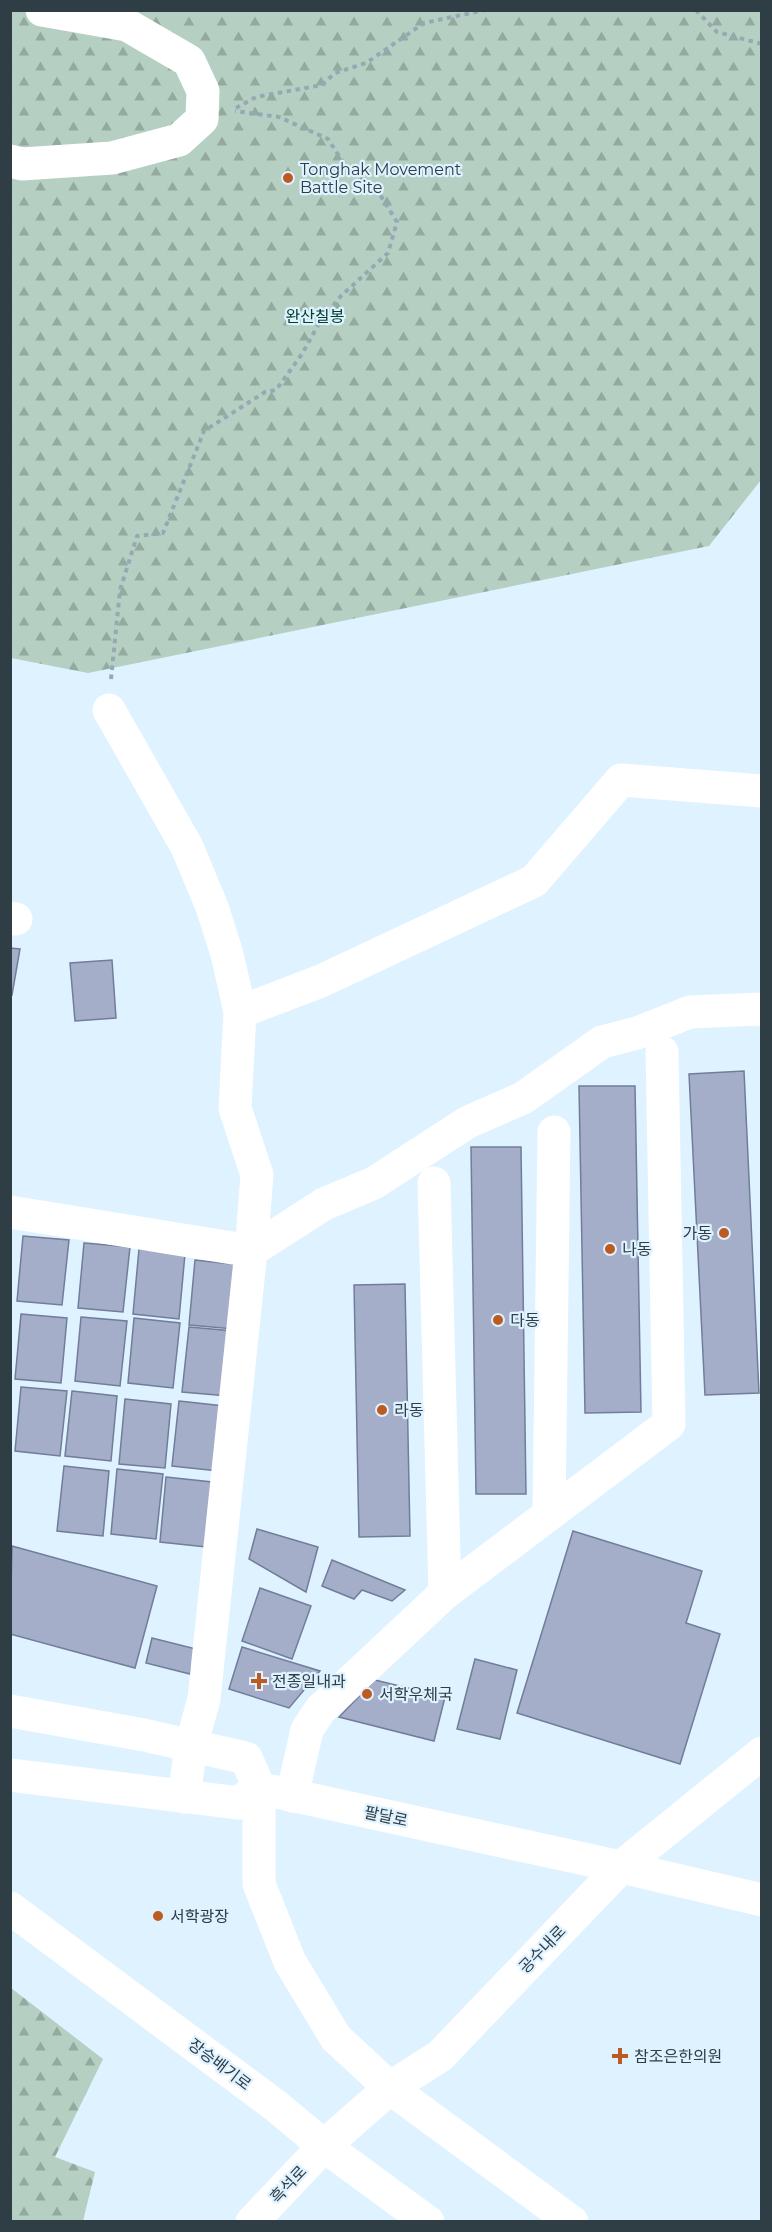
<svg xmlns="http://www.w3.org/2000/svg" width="772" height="2232" viewBox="0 0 772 2232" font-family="Montserrat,'Noto Sans KR',sans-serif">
  <defs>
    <pattern id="forest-firs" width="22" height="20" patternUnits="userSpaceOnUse" patternTransform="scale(1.5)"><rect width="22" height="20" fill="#b5d0c2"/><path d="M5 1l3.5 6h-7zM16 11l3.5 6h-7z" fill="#94aa9f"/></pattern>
  </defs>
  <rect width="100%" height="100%" fill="#def2ff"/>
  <g fill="url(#forest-firs)">
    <polygon points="10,11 761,11 761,480 709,546 88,673 11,658"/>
    <polygon points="11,1988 103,2059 55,2157 95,2172 83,2221 11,2221"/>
  </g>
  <g fill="#a4aec9" stroke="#717d99" stroke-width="1.5">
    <polygon points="10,948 20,949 12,995 10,994"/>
    <polygon points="112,960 116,1018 75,1021 70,963"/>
    <polygon points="744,1071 759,1393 705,1395 689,1074"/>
    <polygon points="579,1086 635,1086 641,1412 585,1413"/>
    <polygon points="471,1147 521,1147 526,1494 476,1494"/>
    <polygon points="23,1236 69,1240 62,1305 17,1301"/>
    <polygon points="84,1243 130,1247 123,1312 78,1308"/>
    <polygon points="139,1249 185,1254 179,1319 133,1314"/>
    <polygon points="195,1260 241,1265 234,1329 189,1325"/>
    <polygon points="405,1284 410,1536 359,1537 354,1285"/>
    <polygon points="21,1314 67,1318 61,1383 15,1379"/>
    <polygon points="81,1317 127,1321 120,1386 75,1381"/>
    <polygon points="134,1318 180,1323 173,1388 128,1383"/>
    <polygon points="189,1327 234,1331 228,1396 182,1392"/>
    <polygon points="21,1387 67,1391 60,1456 15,1451"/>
    <polygon points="72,1391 117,1396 111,1461 65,1456"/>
    <polygon points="125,1399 171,1404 165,1468 119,1464"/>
    <polygon points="179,1401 224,1406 218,1471 172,1466"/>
    <polygon points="64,1466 109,1471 103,1536 57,1531"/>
    <polygon points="117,1469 163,1474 156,1539 111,1534"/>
    <polygon points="166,1477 212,1482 206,1547 160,1542"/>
    <polygon points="257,1529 318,1547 306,1592 249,1559"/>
    <polygon points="573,1531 702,1571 686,1623 720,1634 680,1764 517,1713"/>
    <polygon points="12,1546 157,1586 135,1668 10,1634"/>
    <polygon points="332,1560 405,1590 392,1601 362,1590 354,1599 322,1586"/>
    <polygon points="260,1588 311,1606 292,1659 242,1641"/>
    <polygon points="152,1638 196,1649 190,1674 146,1663"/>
    <polygon points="242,1647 320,1671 289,1708 229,1689"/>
    <polygon points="475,1659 517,1670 500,1739 457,1729"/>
    <polygon points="375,1680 445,1697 434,1741 339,1717"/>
  </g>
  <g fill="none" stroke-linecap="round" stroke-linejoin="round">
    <g stroke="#96a8b3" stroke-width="4" stroke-dasharray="4.5 4.5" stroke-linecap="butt">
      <polyline points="696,10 717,32 762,44"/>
      <polyline points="236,108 256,97 322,85 335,73 366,63 424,23 485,10"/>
      <polyline points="111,679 120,590 137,536 163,533 204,431 265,392 276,390 302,354 321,320 341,296 388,253 397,222 379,193 347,168 328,139 279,117 235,111"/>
    </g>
    <g stroke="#fff" stroke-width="33">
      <polyline points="10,161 22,164 112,158 179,140 202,119 203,91 189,61 127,25 42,10"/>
      <polyline points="109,710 187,847 212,907 227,954 240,1012 235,1108 257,1175 251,1251"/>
      <polyline points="10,918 16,919"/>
      <polyline points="240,1012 321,981 534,881 621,780 762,791"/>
      <polyline points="434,1183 445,1593"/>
      <polyline points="10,1212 251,1251 204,1699 191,1746 184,1797"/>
      <polyline points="251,1251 324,1204 374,1183 468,1122 523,1098 602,1042 637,1033 690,1012 762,1009"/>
      <polyline points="549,1514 554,1132"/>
      <polyline points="10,1711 144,1735 246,1758 259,1787 259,1884 290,1962 336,2038 390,2088 572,2222"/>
      <polyline points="10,1775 239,1803 259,1787"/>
      <polyline points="272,1791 621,1867 762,1900"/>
      <polyline points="292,1796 307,1730 320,1710 445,1593 669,1424 662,1052"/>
      <polyline points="10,1908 276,2106 324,2146 428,2222"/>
      <polyline points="252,2222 324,2146 390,2088 440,2056 621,1867 762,1753"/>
    </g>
  </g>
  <g fill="#bd5a23" stroke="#def2ff" stroke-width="2">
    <circle cx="288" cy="178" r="6"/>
    <circle cx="724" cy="1233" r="6"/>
    <circle cx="610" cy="1249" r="6"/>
    <circle cx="498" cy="1320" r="6"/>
    <circle cx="382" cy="1410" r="6"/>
    <path d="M256 1672h6v6h6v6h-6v6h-6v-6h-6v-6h6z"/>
    <circle cx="367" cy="1694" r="6"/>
    <circle cx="158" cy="1916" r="6"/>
    <path d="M617 2047h6v6h6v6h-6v6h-6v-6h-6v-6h6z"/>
  </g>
  <g text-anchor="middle" stroke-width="4.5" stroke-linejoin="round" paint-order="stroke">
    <g font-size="16" fill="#2f3d45" stroke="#def2ff" text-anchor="start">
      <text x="300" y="175">Tonghak Movement<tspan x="300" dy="18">Battle Site</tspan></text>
      <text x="712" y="1239" text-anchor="end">가동</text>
      <text x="622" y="1255">나동</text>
      <text x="510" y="1326">다동</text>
      <text x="394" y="1416">라동</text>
      <text x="272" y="1687">전종일내과</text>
      <text x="379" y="1700">서학우체국</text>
      <text x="170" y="1922">서학광장</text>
      <text x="634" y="2062">참조은한의원</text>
    </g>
    <g font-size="16" fill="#00402c" stroke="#def2ff">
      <text x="315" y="322">완산칠봉</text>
    </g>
    <g font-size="16" fill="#2f3d45" stroke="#def2ff">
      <text transform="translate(386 1816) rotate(12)" y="6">팔달로</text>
      <text transform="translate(542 1949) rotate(-46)" y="6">공수내로</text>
      <text transform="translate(220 2064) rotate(37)" y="6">장승배기로</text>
      <text transform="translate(288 2184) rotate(-47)" y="6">흑석로</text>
    </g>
  </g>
  <rect width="772" height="2232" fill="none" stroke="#2f3d45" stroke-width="24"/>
</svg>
